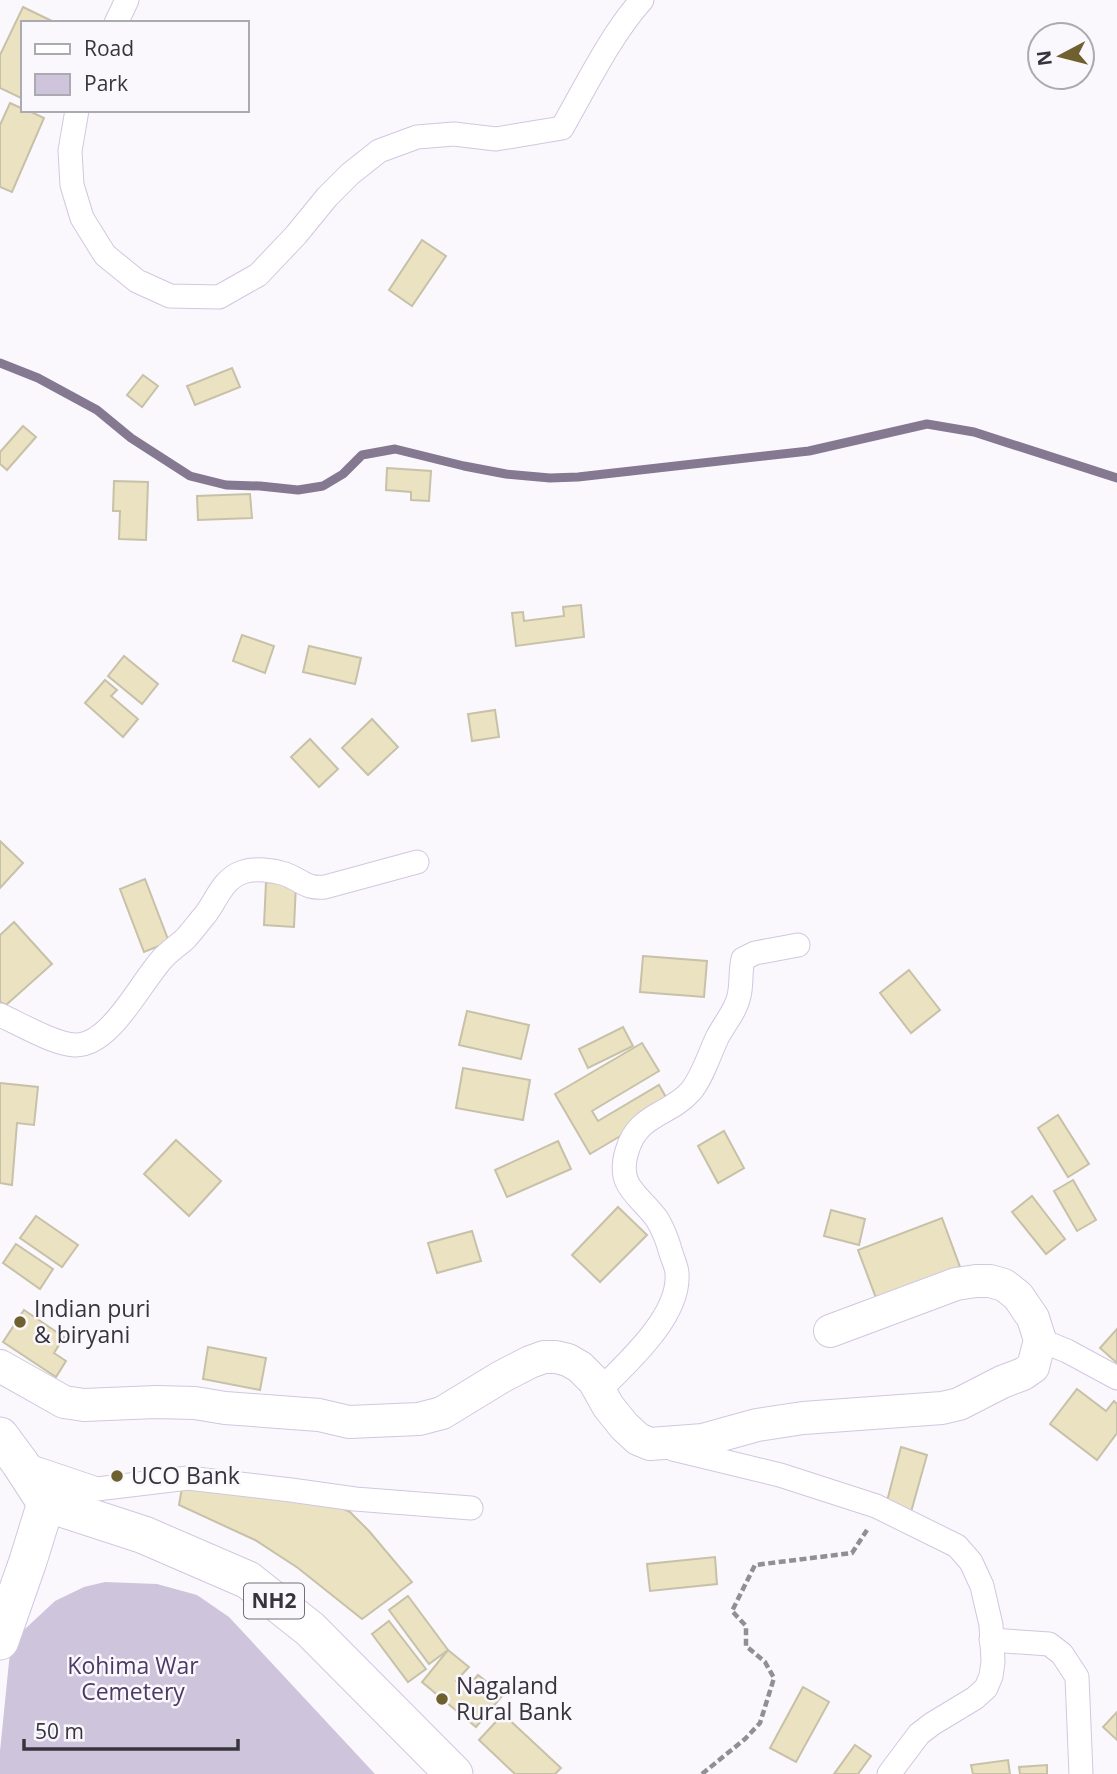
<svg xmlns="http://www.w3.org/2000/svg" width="1117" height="1774" viewBox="0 0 1117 1774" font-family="'Open Sans',sans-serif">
  <rect width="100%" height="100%" fill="#faf8fd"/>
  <polygon fill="#cec4db" points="105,1582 157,1584 197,1595 229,1617 375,1774 0,1774 0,1751 11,1642 55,1601 84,1587"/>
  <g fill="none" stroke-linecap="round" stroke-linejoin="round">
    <polyline stroke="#847991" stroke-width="9" points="0,363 38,378 97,410 131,438 190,476 226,485 260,486 298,490 323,486 343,474 362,455 395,449 464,466 506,474 550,478 578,477 809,451 927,424 974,432 1117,478"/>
  </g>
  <g fill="#ebe2c2" stroke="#c7c1a8" stroke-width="2">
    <polygon points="23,7 56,23 23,23 23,99 0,88 0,55"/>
    <polygon points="10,103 23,109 23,110 27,110 44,118 12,192 0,187 0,125"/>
    <polygon points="422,240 446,256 412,306 389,290"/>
    <polygon points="232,368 240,387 195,405 187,386"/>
    <polygon points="143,375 158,386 142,407 127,395"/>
    <polygon points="23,426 36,437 7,470 0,464 0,452"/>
    <polygon points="387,468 431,471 429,501 411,500 411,492 386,490"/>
    <polygon points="114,481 148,482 146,540 119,539 120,511 113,511"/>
    <polygon points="250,494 252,518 198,520 197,496"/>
    <polygon points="581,605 584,637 516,646 512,613 523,612 524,621 564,616 563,607"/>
    <polygon points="242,635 274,646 265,673 233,661"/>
    <polygon points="309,646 361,658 355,684 303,672"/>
    <polygon points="124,656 158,684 142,704 108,676"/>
    <polygon points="105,680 117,690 111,696 138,719 123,737 85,703"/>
    <polygon points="495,710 499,737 472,741 468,714"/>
    <polygon points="372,719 398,747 368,775 342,748"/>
    <polygon points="310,739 338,769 319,787 291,757"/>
    <polygon points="0,841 23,863 0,888"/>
    <polygon points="145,879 169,942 144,952 120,889"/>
    <polygon points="266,882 296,884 294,927 264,925"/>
    <polygon points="14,922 52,964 6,1005 0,1002 0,935"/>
    <polygon points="643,956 707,961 704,997 640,992"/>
    <polygon points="909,970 940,1010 911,1033 880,993"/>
    <polygon points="467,1011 529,1025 521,1059 459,1045"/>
    <polygon points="623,1027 633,1046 588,1068 579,1049"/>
    <polygon points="642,1043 659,1071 592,1111 598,1121 659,1085 671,1106 590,1154 555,1094"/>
    <polygon points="463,1068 530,1080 523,1120 456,1108"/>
    <polygon points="0,1083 38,1087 34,1125 17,1123 12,1185 0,1183"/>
    <polygon points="1058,1115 1089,1164 1068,1177 1038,1128"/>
    <polygon points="724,1131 744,1168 718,1183 698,1146"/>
    <polygon points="176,1140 221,1181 189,1216 144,1174"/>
    <polygon points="558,1141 571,1169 507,1197 495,1170"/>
    <polygon points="1073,1180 1096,1220 1077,1231 1054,1191"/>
    <polygon points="1032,1196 1065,1239 1046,1254 1012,1212"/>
    <polygon points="618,1207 647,1235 600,1282 572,1255"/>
    <polygon points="831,1210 865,1219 859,1245 824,1236"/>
    <polygon points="36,1216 78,1245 62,1267 20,1238"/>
    <polygon points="942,1218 960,1267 876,1298 858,1250"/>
    <polygon points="472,1231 481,1261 437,1273 428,1243"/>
    <polygon points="16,1244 53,1269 40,1289 3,1263"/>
    <polygon points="24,1310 64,1337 54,1353 66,1361 56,1377 3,1342"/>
    <polygon points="1117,1329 1117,1363 1100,1348"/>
    <polygon points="208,1347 266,1358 260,1390 203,1379"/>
    <polygon points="1077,1389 1106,1411 1114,1401 1117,1404 1117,1433 1097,1460 1050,1424"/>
    <polygon points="901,1447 927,1455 911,1512 886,1505"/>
    <polygon points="183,1482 325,1500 350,1512 369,1531 412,1582 362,1619 298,1568 255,1540 179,1505"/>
    <polygon points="715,1557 717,1584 650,1591 647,1564"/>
    <polygon points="408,1596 448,1650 429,1664 389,1610"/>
    <polygon points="389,1621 426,1669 408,1682 372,1634"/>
    <polygon points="448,1650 469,1667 456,1681 466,1689 478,1675 503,1695 476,1727 422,1682"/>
    <polygon points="803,1687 829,1702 796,1762 770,1748"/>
    <polygon points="1117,1712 1117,1740 1103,1727"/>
    <polygon points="503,1714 561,1768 555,1774 515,1774 479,1740"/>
    <polygon points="855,1745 871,1756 858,1774 834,1774"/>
    <polygon points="1008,1760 1010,1774 973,1774 971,1765"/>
    <polygon points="1047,1765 1047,1774 1020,1774 1019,1767"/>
  </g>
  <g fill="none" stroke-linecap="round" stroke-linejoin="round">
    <g stroke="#d1c7df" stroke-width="25">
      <g id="minor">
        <polyline points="116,23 127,0"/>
        <path d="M77 110 70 151 72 185 82 218 105 255 137 281 170 296 219 297 258 275 296 235 327 197 350 174 379 151 417 137 454 134 496 139 562 128C585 88 611 34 642 0"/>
        <path d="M0 1015C20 1024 54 1044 75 1045 111 1046 141 981 164 957 170 951 177 946 184 940 192 932 198 923 205 915 217 900 222 879 243 872 255 868 273 870 285 874 302 880 305 889 325 887L417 862"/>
        <polyline points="1040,1340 1067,1351 1117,1378"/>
        <path d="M599 1391C627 1363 680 1316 677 1274 677 1267 673 1260 671 1253 668 1242 663 1229 657 1219 639 1194 616 1187 627 1151 638 1113 669 1116 691 1091 703 1076 709 1055 717 1038 724 1024 736 1011 739 996 742 984 740 971 743 959L755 953 798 945"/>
        <polyline points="673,1449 780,1475 876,1506 957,1546 971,1562 982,1586 991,1625 993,1662 991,1676 986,1688 975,1698 932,1724 919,1734 889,1774"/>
        <polyline points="20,1463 97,1489 188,1478 291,1490 355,1499 471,1508"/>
        <polyline points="991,1640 1049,1644 1062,1654 1077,1677 1081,1774"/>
      </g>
    </g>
    <g stroke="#d1c7df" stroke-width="34">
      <polyline id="secondary" points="0,1366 64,1402 84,1405 156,1402 195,1403 225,1408 319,1415 349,1422 419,1419 442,1413 501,1377 530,1362 544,1357 556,1357 568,1360 580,1367 594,1381 608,1406 624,1426 638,1439 650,1444 703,1440 757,1425 803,1418 942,1408 959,1404 1002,1382 1023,1374 1033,1367 1040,1340 1033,1318 1018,1296 1004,1285 990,1281 976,1281 956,1284 830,1331"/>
    </g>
    <g stroke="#d1c7df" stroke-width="39">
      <g id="trunk">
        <polyline points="0,1436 20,1463 46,1503 144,1535 248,1580 310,1629 454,1774"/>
        <polyline points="0,1641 28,1561 46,1503"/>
      </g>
    </g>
    <polyline stroke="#928e96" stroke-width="4.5" stroke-dasharray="7 3.5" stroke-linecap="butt" points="702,1774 745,1739 760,1723 774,1678 765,1662 746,1646 746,1626 732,1611 755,1565 852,1553 867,1530"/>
    <use href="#minor" stroke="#fff" stroke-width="23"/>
    <use href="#secondary" stroke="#fff" stroke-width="32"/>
    <use href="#trunk" stroke="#fff" stroke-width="37"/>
  </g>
  <g fill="#6f612f" stroke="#faf8fd" stroke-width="2.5">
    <circle cx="20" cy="1322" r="7"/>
    <circle cx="117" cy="1476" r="7"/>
    <circle cx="442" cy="1699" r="7"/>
  </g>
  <g text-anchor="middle" stroke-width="5" stroke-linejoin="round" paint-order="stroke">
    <rect fill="#faf8fd" stroke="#726f77" stroke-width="2" x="244" y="1583.5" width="60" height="35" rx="5"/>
    <g font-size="21" font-weight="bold" fill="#38343e">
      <text x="274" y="1608">NH2</text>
    </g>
    <g font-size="23" fill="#38343e" stroke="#faf8fd" text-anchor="start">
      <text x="34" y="1317">Indian puri<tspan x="34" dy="26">&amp; biryani</tspan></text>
      <text x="131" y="1484">UCO Bank</text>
      <text x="456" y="1694">Nagaland<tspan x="456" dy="26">Rural Bank</tspan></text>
    </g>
    <g font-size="23" fill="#4d3964" stroke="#faf8fd">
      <text x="133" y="1674">Kohima War<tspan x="133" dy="26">Cemetery</tspan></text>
    </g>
  </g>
  <rect x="21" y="21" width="228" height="91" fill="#faf8fd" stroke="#acaab1" stroke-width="2"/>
  <rect x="35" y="44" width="35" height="10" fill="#ffffff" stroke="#acaab1" stroke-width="2"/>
  <text x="84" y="56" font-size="21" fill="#38343e">Road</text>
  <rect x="35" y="74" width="35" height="21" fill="#cec4db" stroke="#acaab1" stroke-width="2"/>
  <text x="84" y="91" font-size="21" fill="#38343e">Park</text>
  <g transform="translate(1061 56) rotate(263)"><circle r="33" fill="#faf8fd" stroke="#acaab1" stroke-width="2"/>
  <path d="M0-5L12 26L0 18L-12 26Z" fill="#6f612f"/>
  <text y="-10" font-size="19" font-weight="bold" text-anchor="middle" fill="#38343e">N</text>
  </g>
  <path d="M24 1739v10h214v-10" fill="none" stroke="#38343e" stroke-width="3.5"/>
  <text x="35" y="1739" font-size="21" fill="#38343e" stroke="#faf8fd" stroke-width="5" paint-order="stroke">50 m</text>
</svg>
